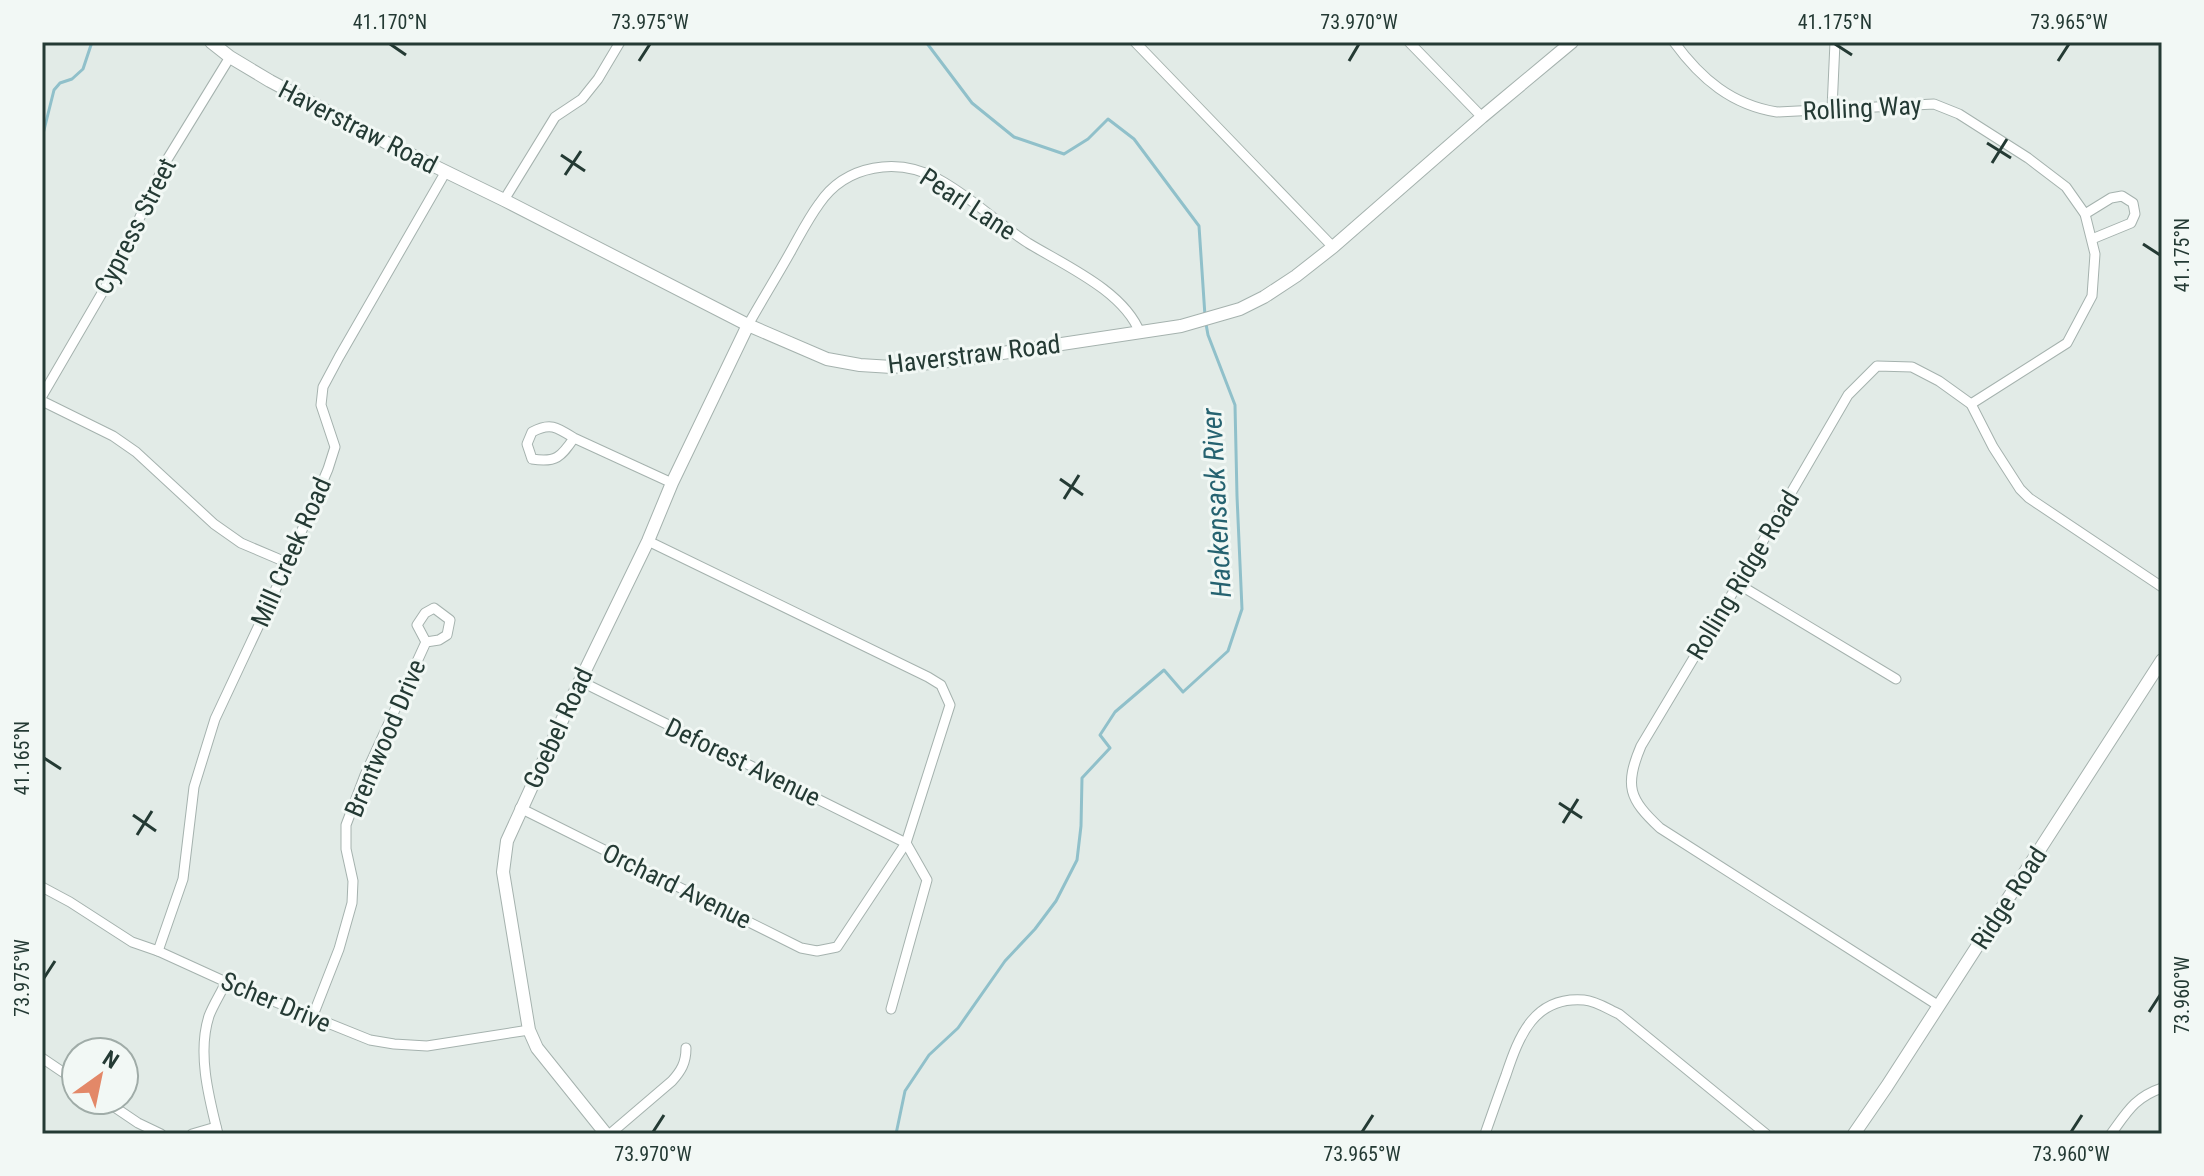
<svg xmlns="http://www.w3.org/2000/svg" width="2204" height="1176" viewBox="0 0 2204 1176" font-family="'Roboto Condensed',sans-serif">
  <rect width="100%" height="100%" fill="#e2ebe7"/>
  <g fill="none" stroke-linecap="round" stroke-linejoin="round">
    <g stroke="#90c0ca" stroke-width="3">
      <polyline points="926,42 972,103 1014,137 1064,154 1088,139 1108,119 1134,139 1199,226 1205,316"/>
      <polyline points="42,138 54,90 60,83 72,79 83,69 92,42"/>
      <polyline points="896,1134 905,1091 929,1055 958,1028 1005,961 1035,929 1056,901 1077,860 1081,826 1082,778 1110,748 1100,735 1115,712 1164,670 1183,692 1228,651 1242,609 1237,496 1235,405 1208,335 1206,324"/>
    </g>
    <g stroke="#a5b2ae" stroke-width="11">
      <g id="minor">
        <polyline points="1135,42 1333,247"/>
        <polyline points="1409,42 1482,117"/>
        <path d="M1674 42C1701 79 1732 105 1777 112L1934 104 1959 114 2028 158 2066 187 2085 214 2095 254 2092 296 2067 343 1971 404"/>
        <polyline points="1832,109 1835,42"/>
        <polyline points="504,200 555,117 582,99 598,79 620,42"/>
        <polyline points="2085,214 2111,198 2122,196 2133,203 2135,214 2131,223 2092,239"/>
        <path d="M748 325C762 300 777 276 791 251 800 235 808 219 819 204 846 164 898 157 938 179 970 196 997 223 1028 243 1064 265 1124 291 1140 333"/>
        <polyline points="42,396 116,269 165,163 230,57"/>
        <polyline points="42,401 113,436 136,452 214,524 241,543 288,563"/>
        <path d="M574 438C561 457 556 463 532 459L527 444 532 432C550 422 557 427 574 438L672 483"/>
        <polyline points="1738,584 1896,679"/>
        <polyline points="580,681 906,843 927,880 891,1009"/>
        <polyline points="520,808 801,948 817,951 837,947 906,843 950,705 941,685 928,677 648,541"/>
        <polyline points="42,887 70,902 132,942 158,951 226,982 370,1040 394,1044 427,1046 529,1030"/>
        <polyline points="158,951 183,879 194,787 215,719 288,563 328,469 335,447 321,405 323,387 339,357 445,173"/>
        <path d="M1939 1006 1660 828C1629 799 1624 786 1641 746L1738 584 1848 395 1877 366 1912 367 1939 381 1971 404 1993 447 2020 489 2029 498 2162 587"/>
        <polyline points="312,1018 339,949 352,903 353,881 346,849 346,825 365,775 426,642 439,640 447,635 450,620 434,608 425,613 417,625 426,642"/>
        <polyline points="42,1058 76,1081"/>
        <polyline points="104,1100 138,1123 161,1134"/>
        <polyline points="192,1134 216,1127"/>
        <path d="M218 1134C209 1098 197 1053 209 1016 213 1005 221 993 226 982"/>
        <path d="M610 1134 672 1081C681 1071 686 1063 686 1048"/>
        <path d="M1485 1134C1492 1114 1499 1094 1506 1075 1519 1036 1534 996 1584 1000 1596 1001 1608 1009 1619 1014L1766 1134"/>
        <path d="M2111 1134C2127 1112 2135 1097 2162 1088"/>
      </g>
    </g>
    <g stroke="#a5b2ae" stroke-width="14">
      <g id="tertiary">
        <polyline points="211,42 230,57 270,81 387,143 504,200 748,325 827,359 860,365 892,367 949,361 1181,326 1240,309 1264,297 1296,276 1333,247 1482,117 1572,42"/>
        <polyline points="606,1134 537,1048 529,1030 503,872 507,841 580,681 648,541 672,483 748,325"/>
        <polyline points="1854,1134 1887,1086 2162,660"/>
      </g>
    </g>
    <use href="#minor" stroke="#fff" stroke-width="9"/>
    <use href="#tertiary" stroke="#fff" stroke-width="12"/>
  </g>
  <path fill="none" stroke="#243a34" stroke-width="3" d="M390 44 406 55M1835 44 1852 55M639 61 650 44M1349 61 1359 44M2058 61 2069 44M1987 143 2011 158M561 155 585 171M1992 163 2007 139M565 175 581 151M2143 244 2160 255M1060 479 1083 495M1064 499 1079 475M44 758 61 769M1559 803 1582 818M133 815 156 831M1563 823 1578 799M137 835 152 811M44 978 55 961M2149 1012 2160 995M653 1132 664 1115M1362 1132 1373 1115M2071 1132 2082 1115"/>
  <g text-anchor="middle" stroke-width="6" stroke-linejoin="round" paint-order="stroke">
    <g font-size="26" fill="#243a34" stroke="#f2f8f5">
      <text transform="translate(1862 108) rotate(-3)" y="9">Rolling Way</text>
      <text transform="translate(358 127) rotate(27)" y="9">Haverstraw Road</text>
      <text transform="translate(968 204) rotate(33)" y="9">Pearl Lane</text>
      <text transform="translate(135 226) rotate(-63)" y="9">Cypress Street</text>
      <text transform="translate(974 354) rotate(-7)" y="9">Haverstraw Road</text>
      <text transform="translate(291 552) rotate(-66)" y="9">Mill Creek Road</text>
      <text transform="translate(1743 575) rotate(-59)" y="9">Rolling Ridge Road</text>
      <text transform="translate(558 728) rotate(-65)" y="9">Goebel Road</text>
      <text transform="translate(385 738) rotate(-67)" y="9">Brentwood Drive</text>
      <text transform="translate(743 762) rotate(26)" y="9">Deforest Avenue</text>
      <text transform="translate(677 886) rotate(26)" y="9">Orchard Avenue</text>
      <text transform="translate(2009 898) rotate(-57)" y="9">Ridge Road</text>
      <text transform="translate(276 1002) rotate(23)" y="9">Scher Drive</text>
    </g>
    <g font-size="28" font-style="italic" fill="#256270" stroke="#f2f8f5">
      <text transform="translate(1216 503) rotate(-93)" y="10">Hackensack River</text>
    </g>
  </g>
  <rect width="2204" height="1176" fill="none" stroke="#f2f8f5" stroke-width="88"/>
  <g transform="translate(100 1076) rotate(33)"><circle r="38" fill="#f2f8f5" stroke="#a0aca8" stroke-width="2"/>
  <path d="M0-6L14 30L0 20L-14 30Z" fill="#e38868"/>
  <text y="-12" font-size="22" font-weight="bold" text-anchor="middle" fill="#243a34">N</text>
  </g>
  <rect x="44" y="44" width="2116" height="1088" fill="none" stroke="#243a34" stroke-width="3"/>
  <g font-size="20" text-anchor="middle" fill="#243a34">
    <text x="390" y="29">41.170°N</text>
    <text x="650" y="29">73.975°W</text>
    <text x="1359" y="29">73.970°W</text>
    <text x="1835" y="29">41.175°N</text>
    <text x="2069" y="29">73.965°W</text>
    <text transform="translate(2182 255) rotate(-90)" y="7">41.175°N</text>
    <text transform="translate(22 758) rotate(-90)" y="7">41.165°N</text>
    <text transform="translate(22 978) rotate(-90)" y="7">73.975°W</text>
    <text transform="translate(2182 995) rotate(-90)" y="7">73.960°W</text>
    <text x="653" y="1161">73.970°W</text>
    <text x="1362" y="1161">73.965°W</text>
    <text x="2071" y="1161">73.960°W</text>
  </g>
</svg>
